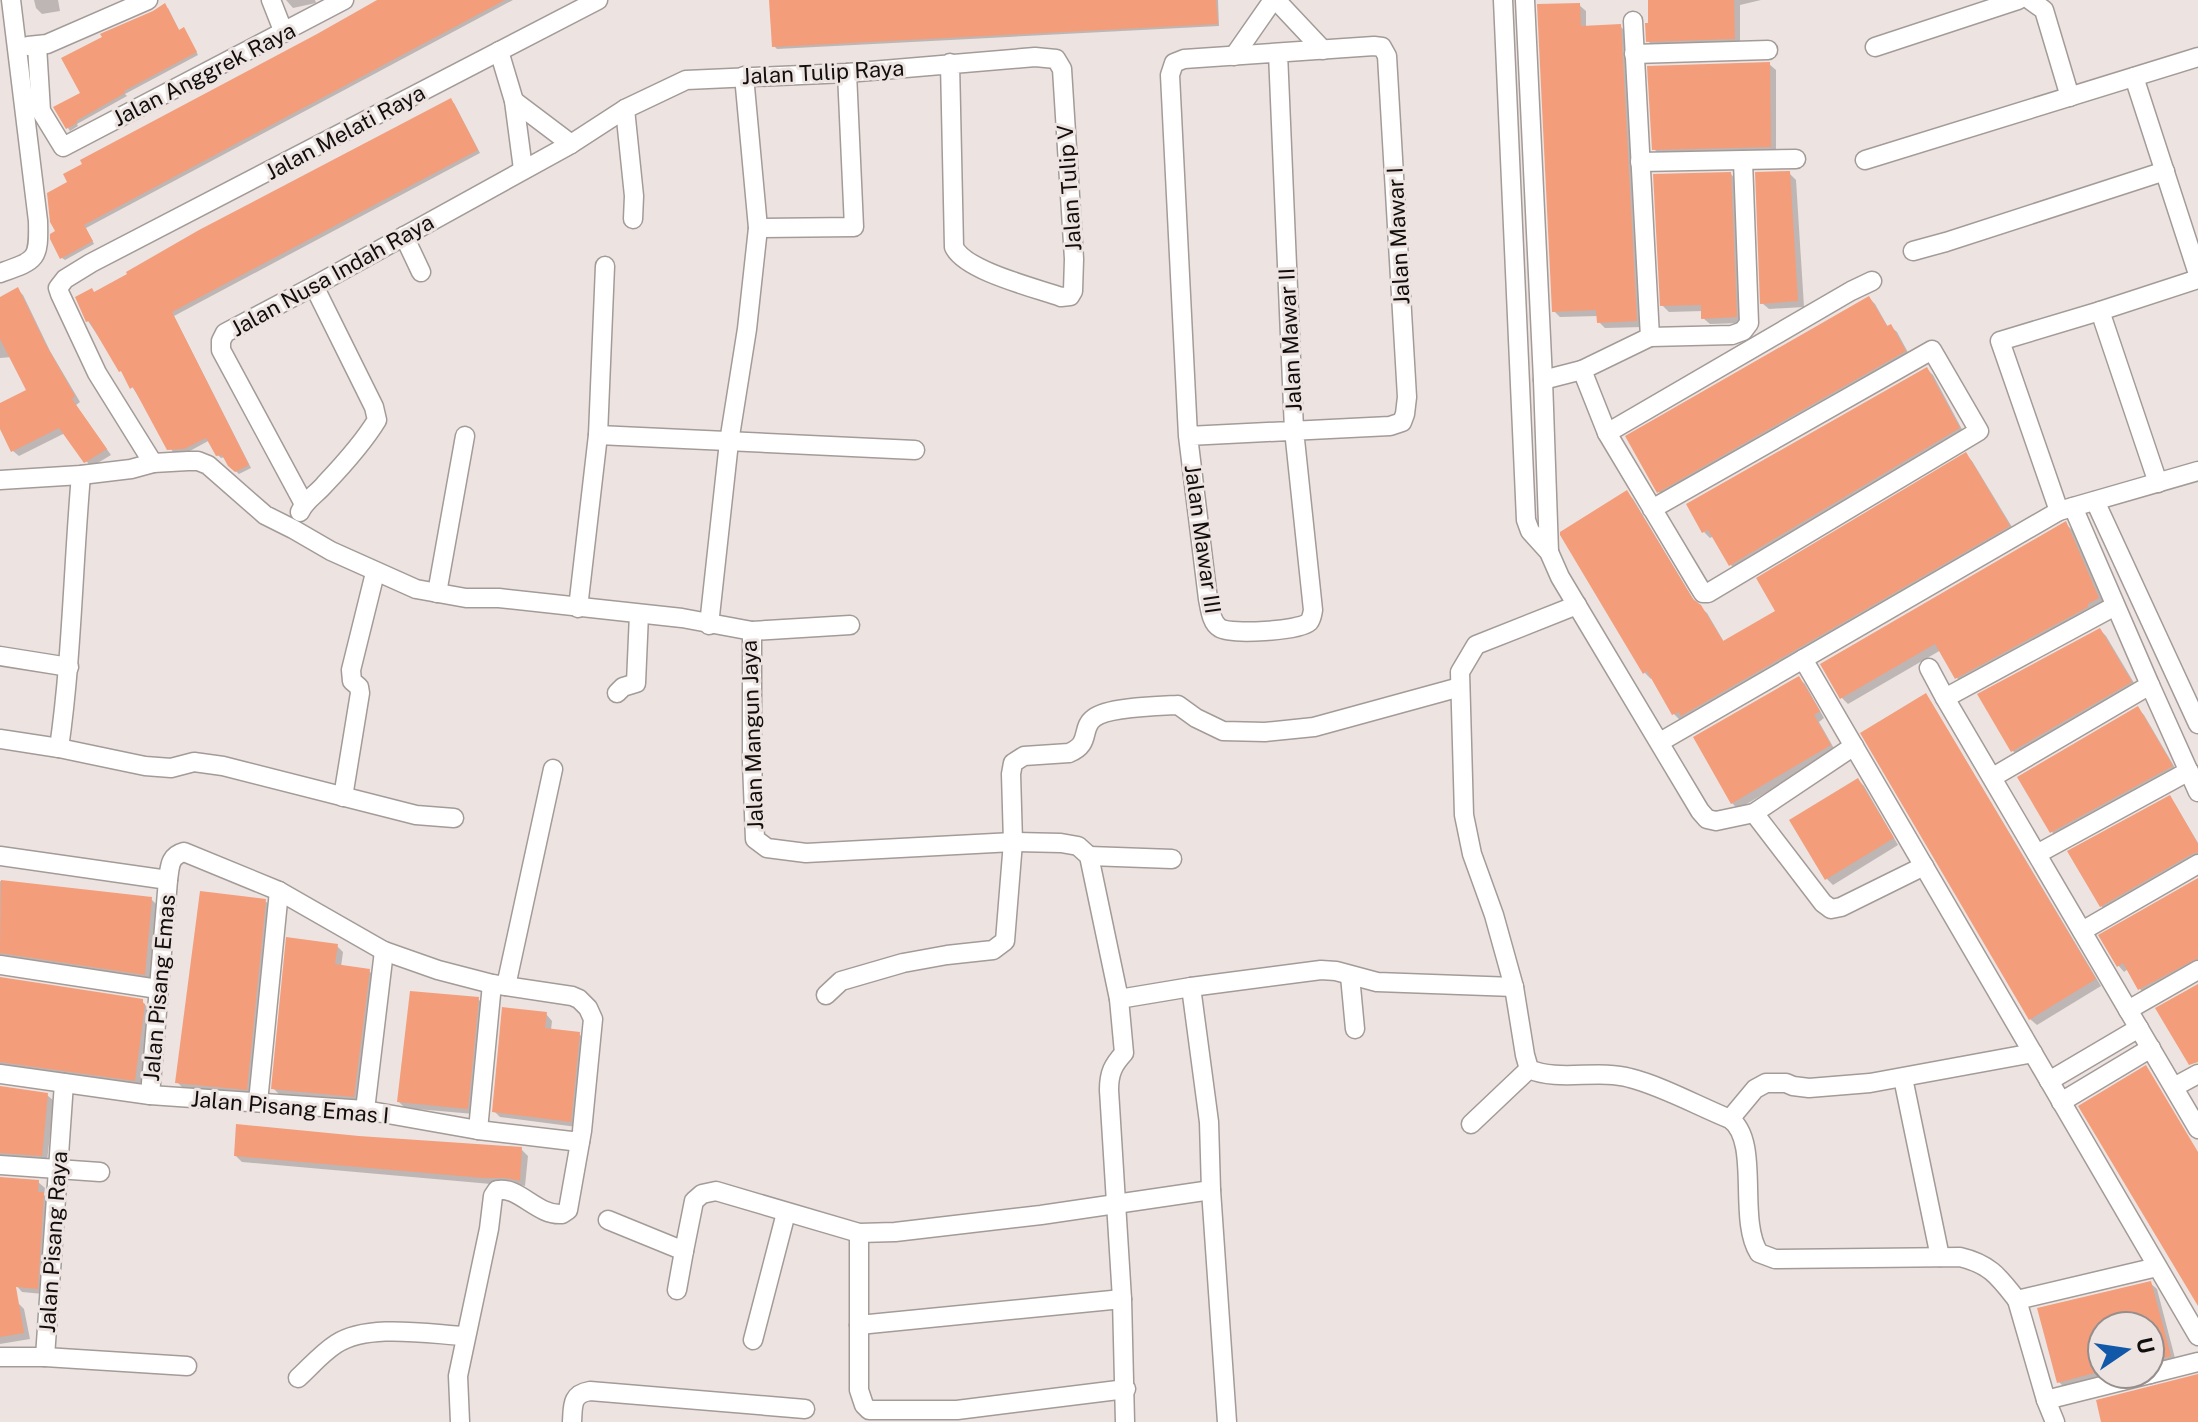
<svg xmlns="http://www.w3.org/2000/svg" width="2198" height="1422" viewBox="0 0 2198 1422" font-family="'Public Sans',sans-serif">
  <rect width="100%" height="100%" fill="#ede4e1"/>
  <g fill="#0003">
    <polygon points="34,0 58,0 60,11 42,14 36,8"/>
    <polygon points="286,0 315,0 316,3 293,8"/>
    <polygon points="386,0 513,0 86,228 94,244 65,260 62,258 58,232 70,183"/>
    <polygon points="771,0 1218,0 1219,26 777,49 774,46"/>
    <polygon points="1650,0 1761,0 1740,5 1740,45 1654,47 1648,41"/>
    <polygon points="1579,5 1586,11 1586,27 1620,26 1627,33 1643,327 1605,328 1599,322 1598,316 1560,317 1554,311"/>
    <polygon points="168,8 180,32 186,32 198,55 125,94 127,96 77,124 78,126 70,131 68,128 83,94"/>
    <polygon points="1769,64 1776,70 1776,153 1660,155 1654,149"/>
    <polygon points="454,103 480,153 174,316 251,468 239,474 229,465 225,457 221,458 218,455 210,440 188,452 173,452 135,391 88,321 95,294"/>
    <polygon points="1789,173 1796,180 1804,307 1769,309 1762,303"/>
    <polygon points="1731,174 1737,181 1742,323 1710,324 1703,318 1703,311 1669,312 1662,305"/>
    <polygon points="18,290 23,295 50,351 80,402 76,405 111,455 91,467 65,433 19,456 13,451 0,424 0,405 29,391 12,357 0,358 0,299"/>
    <polygon points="1869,298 1875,304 1888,327 1890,326 1897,332 1911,358 1664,498 1658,491"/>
    <polygon points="1927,369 1933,375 1965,435 1737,571 1731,565 1714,536 1710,538 1704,532"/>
    <polygon points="1966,455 1972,461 2015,532 1680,720 1674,714 1653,677 1651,679 1645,673 1627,493 1633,499 1696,604 1707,613 1724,642 1778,611"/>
    <polygon points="2066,524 2072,530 2104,604 1963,684 1957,678 1941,650 1848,704 1842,698 1822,664"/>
    <polygon points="2100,630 2106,636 2137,688 2019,757 2013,751 1980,695"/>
    <polygon points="1798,678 1805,684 1824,718 1819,722 1836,752 1738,809 1732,803"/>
    <polygon points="1925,696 1931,702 2101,986 2037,1025 2030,1019"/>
    <polygon points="2138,709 2144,715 2178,773 2058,838 2052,832"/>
    <polygon points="1858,780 1864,786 1898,845 1833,885 1827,879"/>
    <polygon points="2169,798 2175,804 2198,843 2198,860 2108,912 2101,906"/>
    <polygon points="2198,880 2198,966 2146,995 2140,989 2128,969 2124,972 2118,965"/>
    <polygon points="0,881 151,899 157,905 151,980 0,962"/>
    <polygon points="265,901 272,907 253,1095 183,1088 177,1082"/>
    <polygon points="337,946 343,952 341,967 369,971 375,977 360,1103 280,1095 273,1088"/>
    <polygon points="0,979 142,1001 151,1012 141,1086 0,1070"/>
    <polygon points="478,999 484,1005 474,1114 405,1108 399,1102"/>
    <polygon points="546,1014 552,1021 551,1030 579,1034 585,1040 577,1127 500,1117 494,1111"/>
    <polygon points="0,1087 47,1095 54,1101 47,1161 0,1161"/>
    <polygon points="521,1149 528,1156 525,1186 513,1183 491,1184 242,1162 236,1156"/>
    <polygon points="0,1179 38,1182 45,1188 44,1195 50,1200 43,1294 22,1292 0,1267"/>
    <polygon points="2150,1283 2157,1289 2176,1362 2150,1368 2150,1326 2102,1326 2102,1374 2126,1374 2065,1388 2059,1382 2039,1309"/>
    <polygon points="18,1303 24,1309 30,1339 0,1344 0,1306"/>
  </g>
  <g fill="#f49d7b">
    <polygon points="377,0 505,0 84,225 93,241 60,259 50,239 50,234 55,231 50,222 47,193 67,182 63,174 82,164 80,160 317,34"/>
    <polygon points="769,0 1216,0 1218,24 772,47"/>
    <polygon points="1648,0 1734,0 1735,39 1646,42 1645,23 1648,23"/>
    <polygon points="165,3 179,30 184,27 197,52 124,91 125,93 76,121 77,123 66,129 53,107 80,93 61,58 102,37 100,34 102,33 153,11"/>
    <polygon points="1580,3 1581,26 1621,24 1637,321 1597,323 1596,310 1552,312 1537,4"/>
    <polygon points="1770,62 1771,147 1652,150 1647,66"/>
    <polygon points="451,98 478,150 172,312 249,465 235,472 228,466 222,455 216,456 206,438 184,449 167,450 133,387 130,389 121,371 119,372 89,321 86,322 75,297 92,288 94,292 127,274 126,272 199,230"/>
    <polygon points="1790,171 1798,301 1760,304 1755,172"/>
    <polygon points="1731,172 1737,317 1701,319 1701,305 1660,306 1653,174"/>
    <polygon points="18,287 45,343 75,396 72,399 107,449 86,462 84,463 59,428 11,452 0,429 0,403 26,390 0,339 0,297"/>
    <polygon points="1869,296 1887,326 1891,324 1906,351 1657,493 1625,436"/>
    <polygon points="1927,367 1960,428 1729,566 1708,530 1702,533 1686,504"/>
    <polygon points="1966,452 2010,526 1681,716 1679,712 1672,715 1647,671 1643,674 1560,535 1560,532 1627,490 1693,599 1701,605 1723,641 1775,611 1756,578"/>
    <polygon points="2066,521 2099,598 2088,604 2088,607 1955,679 1935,644 1840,699 1820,664"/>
    <polygon points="2100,628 2132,682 2011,752 1977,694"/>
    <polygon points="1799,676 1820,711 1814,715 1831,745 1731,804 1693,737"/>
    <polygon points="1926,693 2096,979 2029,1020 1860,733"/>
    <polygon points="2138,706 2173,766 2050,833 2017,777"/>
    <polygon points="1858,778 1894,838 1825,880 1789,820"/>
    <polygon points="2170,795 2198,844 2198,852 2192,854 2100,907 2067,851"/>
    <polygon points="2198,878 2198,958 2138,990 2123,963 2117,967 2098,935"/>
    <polygon points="1,880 152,897 145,975 0,953"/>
    <polygon points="200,891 266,899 247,1090 175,1083"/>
    <polygon points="286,937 338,944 335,964 370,969 354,1097 271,1089"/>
    <polygon points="0,977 143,999 143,1003 145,1004 135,1081 0,1062"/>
    <polygon points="2198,984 2198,1062 2189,1065 2155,1008"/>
    <polygon points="410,991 479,997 468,1109 397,1102"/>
    <polygon points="502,1007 547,1012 545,1028 580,1032 571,1122 492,1112"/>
    <polygon points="2146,1065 2198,1152 2198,1306 2078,1106"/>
    <polygon points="0,1086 48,1093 42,1156 0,1153"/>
    <polygon points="236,1124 359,1136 522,1147 520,1181 505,1178 483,1178 234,1156"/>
    <polygon points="0,1177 39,1180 38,1192 44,1192 38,1289 16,1287 24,1333 0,1337"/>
    <polygon points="2151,1281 2171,1356 2150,1362 2150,1326 2102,1326 2102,1371 2057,1383 2037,1308"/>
    <polygon points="2198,1374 2198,1422 2101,1422 2096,1400"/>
  </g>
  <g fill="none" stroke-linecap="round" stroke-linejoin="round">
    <g stroke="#a39b98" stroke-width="21">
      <g id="minor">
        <polyline points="271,0 284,33"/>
        <polyline points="1276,0 1323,50"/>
        <polyline points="1503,0 1526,520 1530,531 1549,552 1560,577 1700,811 1707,819 1716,821 1754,813 1854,746"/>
        <polyline points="1525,0 1543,380 1549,552"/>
        <polyline points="2030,0 2044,10 2070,97"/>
        <polyline points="1633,21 1650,337 1582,370 1607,433 1698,585 1703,593 1708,593 1979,431 1932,350 1652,509"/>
        <polyline points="28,46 47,44 148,0"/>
        <polyline points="37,46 41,111 63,147 344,0"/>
        <polyline points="1875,47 2018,0"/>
        <polyline points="499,51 514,101 523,169"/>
        <polyline points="1634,54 1768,50"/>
        <polyline points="1234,56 1273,0"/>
        <polyline points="2134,77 2198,274"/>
        <polyline points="514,101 571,144"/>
        <polyline points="625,109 634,196 633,219"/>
        <polyline points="1865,160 2198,57"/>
        <polyline points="1640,162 1796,159"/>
        <polyline points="758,228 854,227 847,73"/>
        <polyline points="404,236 421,272"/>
        <polyline points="1913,251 1946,242 2165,171"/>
        <path d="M0 273C37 260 39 260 38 221L11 0"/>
        <polyline points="2100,311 2158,483"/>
        <polyline points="1650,337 1732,335 1743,331 1749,323 1743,161"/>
        <polyline points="1543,380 1582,370"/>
        <polyline points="1607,433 1851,291 1872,281"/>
        <polyline points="598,435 915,450"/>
        <path d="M1188 436 1390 426 1402 422 1405 414 1407 397 1387 56 1382 47 1374 46 1184 59 1174 63 1170 75 1188 436 1208 599C1210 608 1211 623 1220 628 1231 635 1299 631 1309 622 1312 618 1312 615 1313 610L1294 430 1278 53"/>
        <polyline points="153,463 97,373 60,294 58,288 65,279 91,263 598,0"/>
        <polyline points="0,480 81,475 131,469 153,463 188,461 198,461 208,465 265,515 293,529 331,551 416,589 466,598 499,598 682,618 752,631 752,763 755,839 767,848 806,853 1013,842 1061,843 1078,846 1089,856 1119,999 1191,987 1321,970 1336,971 1377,982 1514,987"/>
        <polyline points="2095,501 2198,724"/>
        <path d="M304 504 221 350V341L225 333 314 286 571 144 625 109 686 80 847 73 1035 57 1056 59 1062 69 1074 259 1073 291 1070 296 1061 297C1036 288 965 271 954 247L950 63"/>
        <polyline points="2059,511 2000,341 2100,311 2198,279"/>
        <path d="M300 512C305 500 317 494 325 484 344 464 363 443 377 420L374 407 314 286"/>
        <polyline points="437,593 465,436"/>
        <path d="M1577 605 1476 645 1460 672 1464 815 1472 854 1494 915 1514 987 1525 1055 1529 1069C1558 1082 1598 1069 1630 1078 1662 1086 1698 1106 1730 1119 1761 1141 1737 1219 1759 1253L1775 1259 1960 1257C1990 1264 1999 1277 2017 1300"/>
        <polyline points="578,608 598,435 605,266"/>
        <polyline points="709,625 729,442 747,329 758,228 744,76"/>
        <polyline points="752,631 850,625"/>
        <polyline points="0,656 69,667"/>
        <polyline points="1803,659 2198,1336"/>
        <polyline points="1929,668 1945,698 2198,1129"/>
        <polyline points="2150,685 2198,792"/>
        <polyline points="617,693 623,687 636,683 639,614"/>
        <polyline points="1945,698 2115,606"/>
        <polyline points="0,739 59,748 145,766 171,768 194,762 223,766 416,815 454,818"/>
        <polyline points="1660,742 2059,511 2198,471"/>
        <path d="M59 748C72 658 73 566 81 475"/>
        <polyline points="1993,777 2150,685 2073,507"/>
        <polyline points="343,797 360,693 359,687 352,681 351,670 375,573"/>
        <polyline points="1754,813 1823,903 1831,909 1841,907 1924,866"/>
        <polyline points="2037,854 2189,771"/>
        <polyline points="0,856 168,880"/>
        <polyline points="1089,856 1172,859"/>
        <polyline points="2082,931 2198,864"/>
        <polyline points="0,965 158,989"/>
        <polyline points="1350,976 1355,1029"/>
        <polyline points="506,986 553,769"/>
        <polyline points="1191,987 1209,1122 1211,1190 1227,1422"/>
        <path d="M826 995 841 981 903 963 947 955 993 950 1005 941 1013 842 1011 774 1013 763 1024 756 1069 753C1092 744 1080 728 1094 718 1107 707 1159 706 1178 705L1196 718 1223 731 1265 732 1314 727 1460 687"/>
        <path d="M1119 999 1124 1053C1113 1065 1109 1073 1109 1090L1122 1299 1125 1422"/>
        <polyline points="2128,1010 2198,970"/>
        <polyline points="0,1074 150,1095 365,1110 478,1130 580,1142"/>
        <polyline points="1903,1078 1940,1257"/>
        <polyline points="2049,1081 2139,1028"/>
        <polyline points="2174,1087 2198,1074"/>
        <path d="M150 1095 168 880C170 867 169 856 184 852L279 891 384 951 438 970 492 984 572 996 579 999 588 1008 593 1019 582 1131 568 1210 562 1214C537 1216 519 1186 497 1190L493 1196 489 1229 458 1376 460 1422"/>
        <polyline points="258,1102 279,891"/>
        <polyline points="2061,1102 2151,1048"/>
        <polyline points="365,1110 384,951"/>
        <polyline points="1730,1119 1755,1089 1766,1083 1786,1083 1793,1086 1809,1088 1870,1083 2033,1053"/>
        <polyline points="1471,1124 1529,1069"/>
        <polyline points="478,1130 492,984"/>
        <polyline points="0,1165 100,1172"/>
        <polyline points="608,1220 684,1251 694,1201 702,1194 716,1191 859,1233 895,1232 1041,1215 1211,1190"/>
        <polyline points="859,1233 859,1390 864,1405 869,1410 957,1410 1126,1389"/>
        <polyline points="677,1290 684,1251"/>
        <polyline points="859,1325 1122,1299"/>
        <polyline points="753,1340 786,1213"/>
        <polyline points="0,1357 45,1357 64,1083"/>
        <polyline points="45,1357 187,1366"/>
        <polyline points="2150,1374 2198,1362"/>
        <path d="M298 1378C310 1367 322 1353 336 1344 368 1323 428 1334 465 1336"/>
        <polyline points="2046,1400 2150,1374"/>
        <path d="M572 1422C573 1406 571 1394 590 1391L805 1409"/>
        <polyline points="2055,1422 2046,1400 2017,1300 2157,1267"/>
      </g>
    </g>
    <use href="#minor" stroke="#fff" stroke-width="18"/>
  </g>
  <g text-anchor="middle" stroke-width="6" stroke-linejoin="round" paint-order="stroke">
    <g font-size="22" fill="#110e0d" stroke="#ede4e1">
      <text transform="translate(823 72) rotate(-3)" y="8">Jalan Tulip Raya</text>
      <text transform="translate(204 74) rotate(-27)" y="8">Jalan Anggrek Raya</text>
      <text transform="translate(345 132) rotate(-28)" y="8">Jalan Melati Raya</text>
      <text transform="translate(1069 188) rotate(-94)" y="8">Jalan Tulip V</text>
      <text transform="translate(1398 236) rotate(-93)" y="8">Jalan Mawar I</text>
      <text transform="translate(332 275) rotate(-29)" y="8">Jalan Nusa Indah Raya</text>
      <text transform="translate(1290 340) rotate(-93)" y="8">Jalan Mawar II</text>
      <text transform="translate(1203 539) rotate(82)" y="8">Jalan Mawar III</text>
      <text transform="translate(752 735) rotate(-92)" y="8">Jalan Mangun Jaya</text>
      <text transform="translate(159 988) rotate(-85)" y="8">Jalan Pisang Emas</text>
      <text transform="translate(290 1107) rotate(5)" y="8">Jalan Pisang Emas I</text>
      <text transform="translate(53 1242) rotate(-86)" y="8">Jalan Pisang Raya</text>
    </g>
  </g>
  <g transform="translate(2126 1350) rotate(77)"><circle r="38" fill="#ede4e1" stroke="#958e8c" stroke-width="2"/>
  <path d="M0-6L14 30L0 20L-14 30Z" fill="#1158a8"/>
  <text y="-12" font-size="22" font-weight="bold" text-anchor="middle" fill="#110e0d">U</text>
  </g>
</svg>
